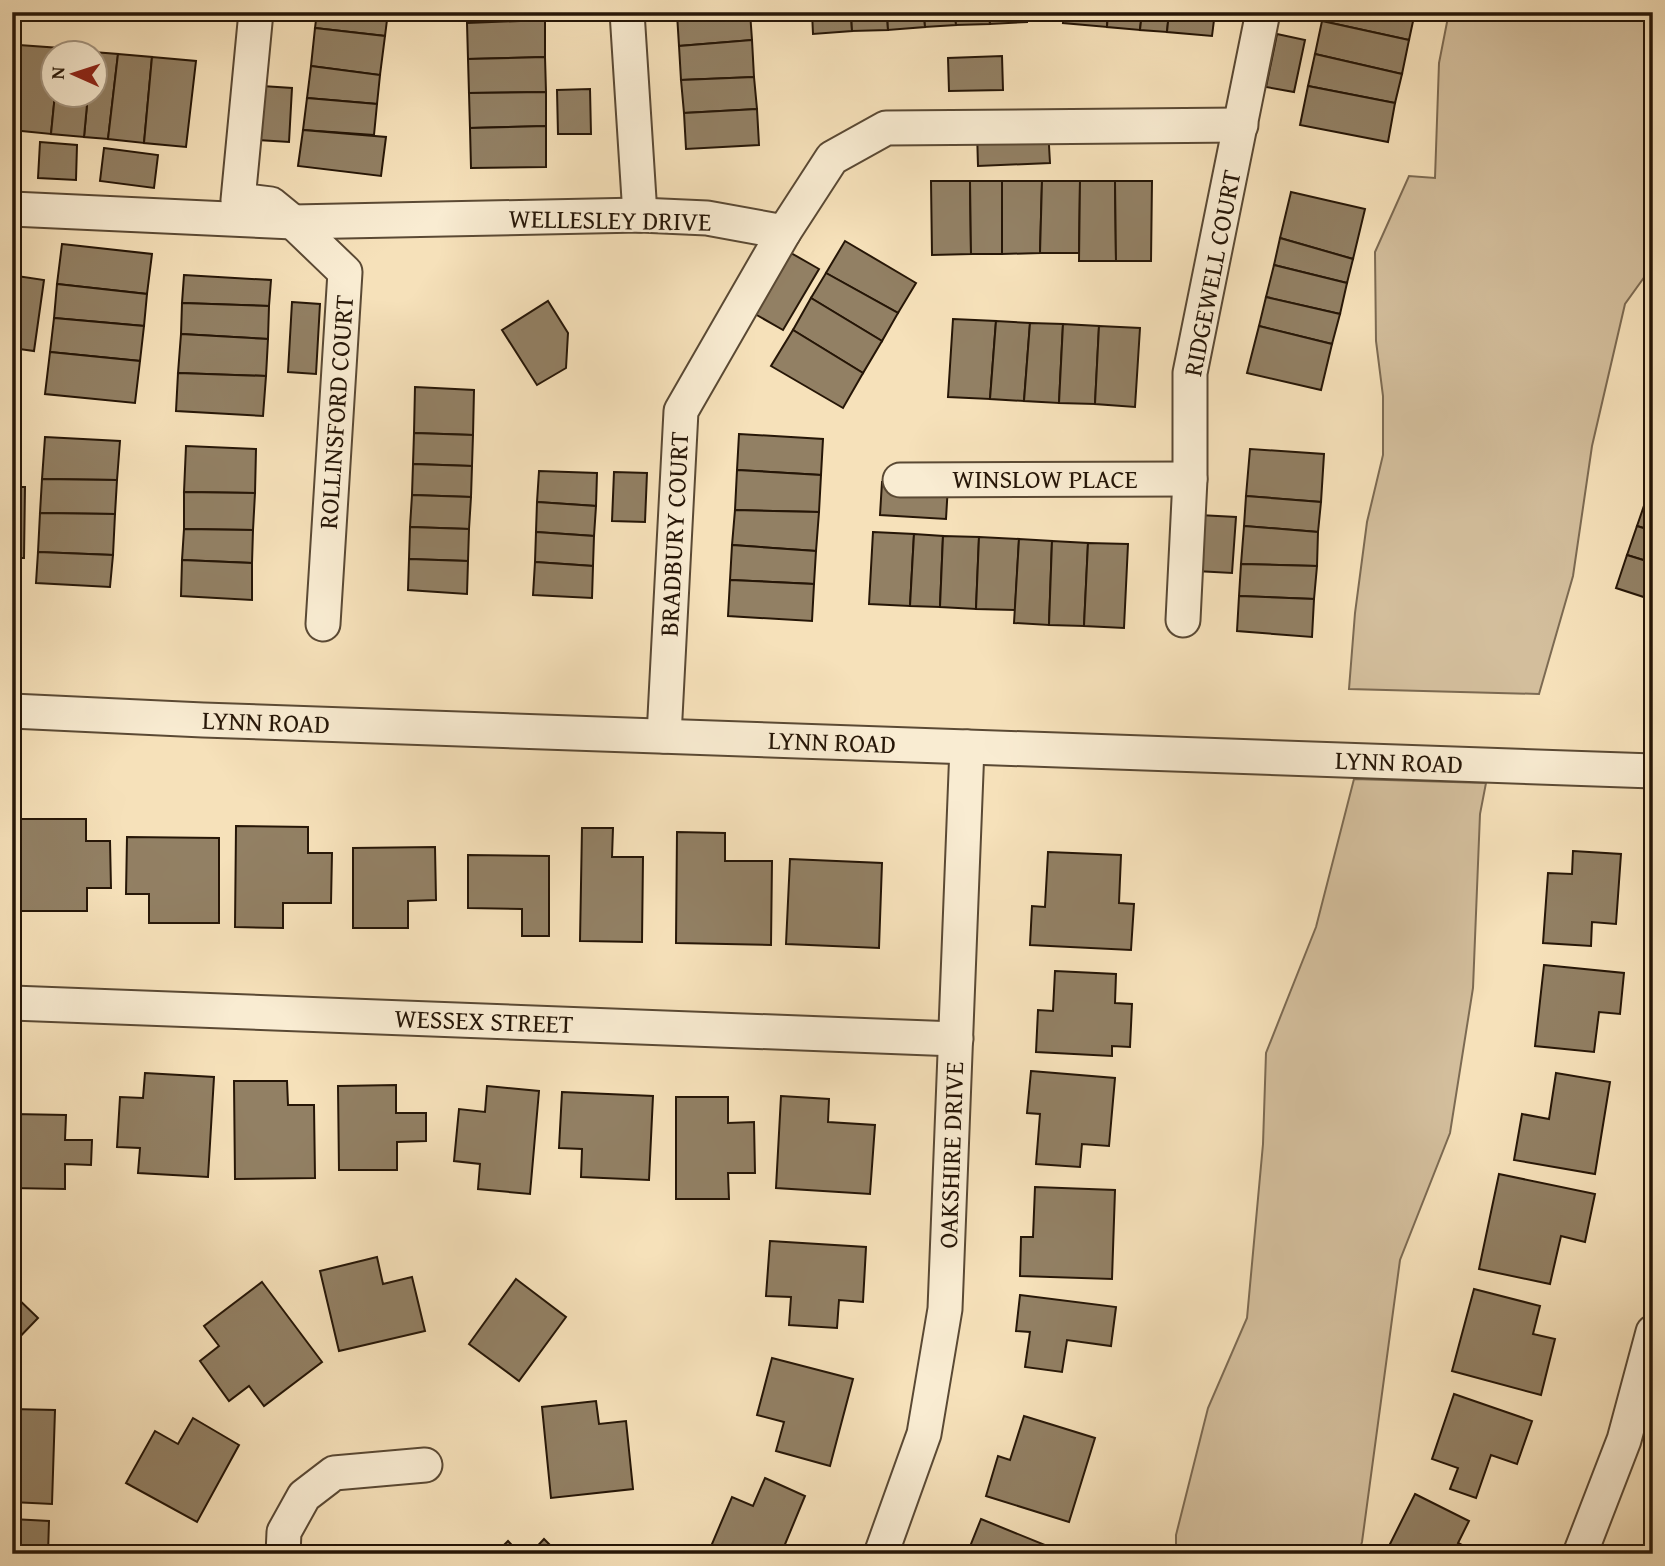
<svg xmlns="http://www.w3.org/2000/svg" width="1665" height="1566" viewBox="0 0 1665 1566" font-family="'Gentium Book Plus',serif">
  <rect width="100%" height="100%" fill="#f6e1ba"/>
  <filter id="stains"><feTurbulence type="fractalNoise" baseFrequency=".00286" numOctaves="4"/><feColorMatrix values="0 0 0 0 .2 0 0 0 0 .09 0 0 0 0 .02 0 0 0 .5 -.17"/></filter>
  <radialGradient id="worn" r=".72"><stop offset=".6" stop-color="#630" stop-opacity="0"/><stop offset="1" stop-color="#630" stop-opacity=".3"/></radialGradient>
  <g fill="#d3be9c" stroke="#7c6a52" stroke-width="2">
    <polygon points="1449,12 1653,12 1653,265 1625,304 1592,446 1573,576 1539,694 1349,689 1355,613 1367,522 1383,455 1383,396 1376,341 1375,252 1409,176 1435,178 1439,63"/>
    <polygon points="1354,779 1486,783 1480,814 1473,988 1450,1133 1400,1260 1362,1542 1358,1554 1176,1554 1176,1535 1208,1408 1247,1318 1263,1144 1266,1053 1316,927"/>
  </g>
  <g fill="#928064" stroke="#261607" stroke-width="2">
    <polygon points="317,12 388,12 385,36 315,28"/>
    <polygon points="467,12 545,12 545,20 467,23"/>
    <polygon points="709,12 750,12 752,40 679,46 677,14"/>
    <polygon points="812,12 851,12 852,31 813,34"/>
    <polygon points="851,12 887,12 888,30 852,31"/>
    <polygon points="887,12 924,12 925,27 888,30"/>
    <polygon points="924,12 955,12 956,25 925,27"/>
    <polygon points="955,12 989,12 990,24 956,25"/>
    <polygon points="989,12 1026,12 1027,22 990,24"/>
    <polygon points="1064,12 1108,12 1107,27 1063,23"/>
    <polygon points="1108,12 1142,12 1140,30 1107,27"/>
    <polygon points="1142,12 1169,12 1167,32 1140,30"/>
    <polygon points="1169,12 1215,12 1212,36 1167,32"/>
    <polygon points="1324,12 1415,12 1409,40 1322,21"/>
    <polygon points="545,20 545,57 468,59 467,23"/>
    <polygon points="1322,21 1409,40 1402,74 1315,54"/>
    <polygon points="315,28 385,36 380,75 311,66"/>
    <polygon points="1277,34 1305,40 1294,92 1266,87"/>
    <polygon points="752,40 754,77 681,80 679,46"/>
    <polygon points="19,45 60,48 60,52 52,52 52,94 55,94 51,134 12,130 12,103"/>
    <polygon points="60,48 93,52 60,52"/>
    <polygon points="93,52 118,54 108,139 84,137 88,94 94,94"/>
    <polygon points="118,54 152,57 144,143 108,139"/>
    <polygon points="1315,54 1402,74 1395,103 1308,86"/>
    <polygon points="1002,56 1003,90 949,91 948,58"/>
    <polygon points="152,57 196,61 186,147 144,143"/>
    <polygon points="545,57 546,92 469,93 468,59"/>
    <polygon points="311,66 380,75 377,104 307,98"/>
    <polygon points="754,77 757,109 684,113 681,80"/>
    <polygon points="262,86 292,88 289,142 258,140"/>
    <polygon points="1308,86 1395,103 1388,142 1300,125"/>
    <polygon points="590,89 591,134 558,134 557,90"/>
    <polygon points="546,92 546,126 470,128 469,93"/>
    <polygon points="55,94 88,94 84,137 51,134"/>
    <polygon points="307,98 377,104 374,135 303,130"/>
    <polygon points="757,109 759,145 686,149 684,113"/>
    <polygon points="546,126 546,167 471,168 470,128"/>
    <polygon points="1048,128 1050,163 978,166 977,131"/>
    <polygon points="303,130 386,137 381,176 298,166"/>
    <polygon points="40,142 77,145 76,180 38,178"/>
    <polygon points="104,148 158,155 154,188 100,181"/>
    <polygon points="931,181 970,181 971,254 932,255"/>
    <polygon points="970,181 1002,181 1002,254 971,254"/>
    <polygon points="1002,181 1042,181 1040,253 1002,254"/>
    <polygon points="1042,181 1080,181 1079,253 1040,253"/>
    <polygon points="1080,181 1115,181 1116,261 1079,261"/>
    <polygon points="1115,181 1152,181 1151,261 1116,261"/>
    <polygon points="1291,192 1365,209 1353,259 1280,238"/>
    <polygon points="1280,238 1353,259 1347,283 1274,265"/>
    <polygon points="845,241 916,283 898,313 826,273"/>
    <polygon points="62,244 152,254 147,294 57,284"/>
    <polygon points="791,253 819,269 783,330 755,314"/>
    <polygon points="1274,265 1347,283 1340,314 1266,297"/>
    <polygon points="826,273 898,313 882,341 811,298"/>
    <polygon points="184,275 271,280 269,306 182,303"/>
    <polygon points="17,276 44,280 34,351 12,348 12,306"/>
    <polygon points="57,284 147,294 144,326 54,318"/>
    <polygon points="1266,297 1340,314 1332,344 1259,326"/>
    <polygon points="811,298 882,341 863,373 793,330"/>
    <polygon points="548,301 568,333 566,368 537,385 502,330"/>
    <polygon points="292,302 320,304 316,374 288,372"/>
    <polygon points="182,303 269,306 268,339 181,334"/>
    <polygon points="54,318 144,326 140,361 50,352"/>
    <polygon points="953,319 996,321 990,399 948,397"/>
    <polygon points="996,321 1030,323 1024,401 990,399"/>
    <polygon points="1030,323 1063,324 1059,403 1024,401"/>
    <polygon points="1063,324 1099,326 1095,404 1059,403"/>
    <polygon points="1099,326 1140,328 1135,407 1095,404"/>
    <polygon points="1259,326 1332,344 1321,390 1247,373"/>
    <polygon points="793,330 863,373 843,408 771,366"/>
    <polygon points="181,334 268,339 266,376 178,373"/>
    <polygon points="50,352 140,361 135,403 45,394"/>
    <polygon points="178,373 266,376 263,416 176,411"/>
    <polygon points="415,387 474,390 473,435 414,433"/>
    <polygon points="414,433 473,435 472,466 413,464"/>
    <polygon points="739,434 823,439 821,475 737,470"/>
    <polygon points="45,437 120,441 117,480 42,479"/>
    <polygon points="186,446 256,449 255,493 184,492"/>
    <polygon points="1250,449 1324,454 1321,502 1246,496"/>
    <polygon points="413,464 472,466 471,497 412,495"/>
    <polygon points="737,470 821,475 819,512 735,510"/>
    <polygon points="539,471 597,473 596,506 537,502"/>
    <polygon points="614,472 647,473 645,522 612,521"/>
    <polygon points="42,479 117,480 115,514 40,513"/>
    <polygon points="882,482 948,485 946,519 880,515"/>
    <polygon points="12,487 25,487 24,558 12,558"/>
    <polygon points="184,492 255,493 253,530 184,529"/>
    <polygon points="1648,494 1653,496 1653,531 1637,526"/>
    <polygon points="412,495 471,497 469,529 410,527"/>
    <polygon points="1246,496 1321,502 1318,532 1244,526"/>
    <polygon points="537,502 596,506 594,536 536,532"/>
    <polygon points="735,510 819,512 816,551 732,545"/>
    <polygon points="40,513 115,514 113,555 38,552"/>
    <polygon points="1199,515 1236,517 1232,573 1196,571"/>
    <polygon points="1244,526 1318,532 1317,566 1241,564"/>
    <polygon points="1637,526 1653,531 1653,563 1627,555"/>
    <polygon points="410,527 469,529 468,561 409,559"/>
    <polygon points="184,529 253,530 252,563 182,560"/>
    <polygon points="536,532 594,536 593,566 535,562"/>
    <polygon points="873,532 914,534 910,606 869,604"/>
    <polygon points="914,534 943,536 940,607 910,606"/>
    <polygon points="943,536 979,537 976,609 940,607"/>
    <polygon points="979,537 1019,539 1015,610 976,609"/>
    <polygon points="1019,539 1052,541 1049,625 1014,623"/>
    <polygon points="1052,541 1088,543 1084,626 1049,625"/>
    <polygon points="1088,543 1128,544 1124,628 1084,626"/>
    <polygon points="732,545 816,551 814,584 730,580"/>
    <polygon points="38,552 113,555 110,587 36,583"/>
    <polygon points="1627,555 1653,563 1653,600 1616,588"/>
    <polygon points="409,559 468,561 467,594 408,590"/>
    <polygon points="182,560 252,563 252,600 181,596"/>
    <polygon points="535,562 593,566 592,598 533,595"/>
    <polygon points="1241,564 1317,566 1314,599 1239,596"/>
    <polygon points="730,580 814,584 812,621 728,616"/>
    <polygon points="1239,596 1314,599 1312,637 1237,631"/>
    <polygon points="13,819 86,819 86,841 110,841 111,888 87,888 87,911 14,911"/>
    <polygon points="236,826 308,827 308,853 332,853 331,903 283,903 283,928 235,927"/>
    <polygon points="582,828 613,828 612,857 643,857 642,942 580,941"/>
    <polygon points="677,832 725,833 725,861 772,861 771,945 676,943"/>
    <polygon points="127,837 219,838 219,923 149,923 149,894 126,894"/>
    <polygon points="435,847 436,900 408,901 408,928 353,928 353,848"/>
    <polygon points="1573,851 1621,854 1616,924 1592,922 1591,946 1543,943 1548,873 1572,874"/>
    <polygon points="1048,852 1121,855 1119,903 1134,904 1131,950 1030,945 1032,906 1045,907"/>
    <polygon points="468,855 549,856 549,936 522,936 522,909 468,908"/>
    <polygon points="790,859 882,863 879,948 786,944"/>
    <polygon points="1544,965 1624,973 1620,1014 1599,1012 1594,1052 1535,1046"/>
    <polygon points="1055,971 1116,974 1115,1003 1132,1004 1130,1047 1112,1046 1112,1056 1036,1052 1038,1010 1053,1011"/>
    <polygon points="1031,1071 1115,1078 1109,1146 1082,1144 1080,1167 1036,1164 1040,1114 1027,1113"/>
    <polygon points="145,1073 214,1077 208,1177 138,1173 140,1148 117,1147 120,1097 143,1098"/>
    <polygon points="1556,1073 1610,1082 1595,1174 1514,1160 1522,1114 1549,1119"/>
    <polygon points="234,1081 287,1081 288,1105 314,1105 315,1178 235,1179"/>
    <polygon points="396,1085 396,1113 426,1113 426,1141 397,1142 397,1170 339,1170 338,1086"/>
    <polygon points="487,1086 539,1091 530,1194 478,1189 480,1164 454,1161 459,1109 485,1112"/>
    <polygon points="562,1092 653,1096 649,1180 581,1177 582,1149 559,1148"/>
    <polygon points="781,1096 829,1099 828,1122 875,1125 870,1194 776,1188"/>
    <polygon points="676,1097 728,1097 728,1123 754,1122 755,1173 728,1173 729,1199 676,1199"/>
    <polygon points="13,1114 66,1115 65,1140 92,1140 91,1165 65,1164 65,1189 12,1188"/>
    <polygon points="1499,1174 1595,1194 1585,1242 1561,1236 1550,1284 1479,1269"/>
    <polygon points="1035,1187 1115,1190 1112,1279 1020,1276 1021,1237 1033,1237"/>
    <polygon points="770,1241 866,1247 863,1302 839,1300 837,1328 789,1325 791,1297 766,1296"/>
    <polygon points="377,1257 383,1284 412,1277 425,1331 339,1351 320,1271"/>
    <polygon points="516,1279 566,1317 519,1381 469,1344"/>
    <polygon points="262,1282 322,1362 264,1406 249,1386 229,1401 200,1361 219,1346 204,1326"/>
    <polygon points="1474,1289 1540,1306 1533,1334 1555,1339 1541,1395 1452,1371"/>
    <polygon points="12,1293 38,1318 12,1345"/>
    <polygon points="1020,1295 1116,1307 1111,1346 1067,1340 1062,1372 1025,1367 1030,1332 1016,1331"/>
    <polygon points="772,1358 853,1379 830,1466 776,1451 784,1422 757,1415"/>
    <polygon points="1454,1394 1532,1421 1517,1464 1491,1455 1476,1498 1450,1489 1458,1468 1432,1459"/>
    <polygon points="596,1401 599,1424 626,1421 633,1489 551,1498 542,1407"/>
    <polygon points="12,1409 55,1410 52,1504 12,1502"/>
    <polygon points="1024,1416 1095,1438 1069,1522 986,1496 998,1456 1010,1460"/>
    <polygon points="193,1418 239,1445 197,1522 126,1483 155,1431 178,1444"/>
    <polygon points="765,1478 805,1496 781,1554 715,1554 709,1551 732,1497 753,1506"/>
    <polygon points="1415,1494 1469,1521 1458,1543 1480,1554 1385,1554"/>
    <polygon points="12,1519 49,1521 48,1554 12,1554"/>
    <polygon points="981,1519 1067,1554 967,1554"/>
    <polygon points="544,1539 559,1554 530,1554"/>
    <polygon points="508,1541 520,1554 495,1554"/>
  </g>
  <g fill="none" stroke-linecap="round" stroke-linejoin="round">
    <g stroke="#5a4934" stroke-width="37">
      <g id="minor">
        <polyline points="256,12 238,200 271,204 293,222 345,272 323,624"/>
        <polyline points="627,12 640,215"/>
        <polyline points="12,209 293,222 640,215 707,218 784,232"/>
        <polyline points="900,480 1190,479"/>
        <polyline points="1183,620 1190,479 1190,373 1263,12"/>
        <polyline points="12,711 203,720 1653,771"/>
        <polyline points="664,736 681,411 784,232 832,158 886,128 1241,125"/>
        <polyline points="12,1003 956,1039"/>
        <polyline points="283,1554 284,1532 304,1496 334,1473 425,1465"/>
        <polyline points="881,1554 924,1434 945,1309 967,747"/>
        <polyline points="1580,1554 1624,1440 1653,1332"/>
      </g>
    </g>
    <use href="#minor" stroke="#f9ecd2" stroke-width="33"/>
  </g>
  <g text-anchor="middle" stroke-width="5" stroke-linejoin="round" paint-order="stroke">
    <g font-size="26" fill="#261607" stroke="#f9ecd2">
      <text transform="translate(610 220) rotate(1)" y="9">WELLESLEY DRIVE</text>
      <text transform="translate(1212 273) rotate(-79)" y="9">RIDGEWELL COURT</text>
      <text transform="translate(336 412) rotate(-86)" y="9">ROLLINSFORD COURT</text>
      <text x="1045" y="488">WINSLOW PLACE</text>
      <text transform="translate(674 534) rotate(-87)" y="9">BRADBURY COURT</text>
      <text transform="translate(266 722) rotate(2)" y="9">LYNN ROAD</text>
      <text transform="translate(832 742) rotate(2)" y="9">LYNN ROAD</text>
      <text transform="translate(1399 762) rotate(2)" y="9">LYNN ROAD</text>
      <text transform="translate(484 1021) rotate(2)" y="9">WESSEX STREET</text>
      <text transform="translate(951 1155) rotate(-88)" y="9">OAKSHIRE DRIVE</text>
    </g>
  </g>
  <rect width="1665" height="1566" fill="none" stroke="#f6e1ba" stroke-width="42"/>
  <rect x="14" y="14" width="1637" height="1538" fill="none" stroke="#261607" stroke-width="3.5"/>
  <rect x="21" y="21" width="1623" height="1524" fill="none" stroke="#261607" stroke-width="2"/>
  <g transform="translate(74 74) rotate(273)"><circle r="33" fill="#f9ecd2" stroke="#a59681" stroke-width="2"/>
  <path d="M0-5L12 26L0 18L-12 26Z" fill="#8f2418"/>
  <text y="-10" font-size="19" font-weight="bold" text-anchor="middle" fill="#261607">N</text>
  </g>
  <rect width="100%" height="100%" filter="url(#stains)"/>
  <rect width="100%" height="100%" fill="url(#worn)"/>
</svg>
